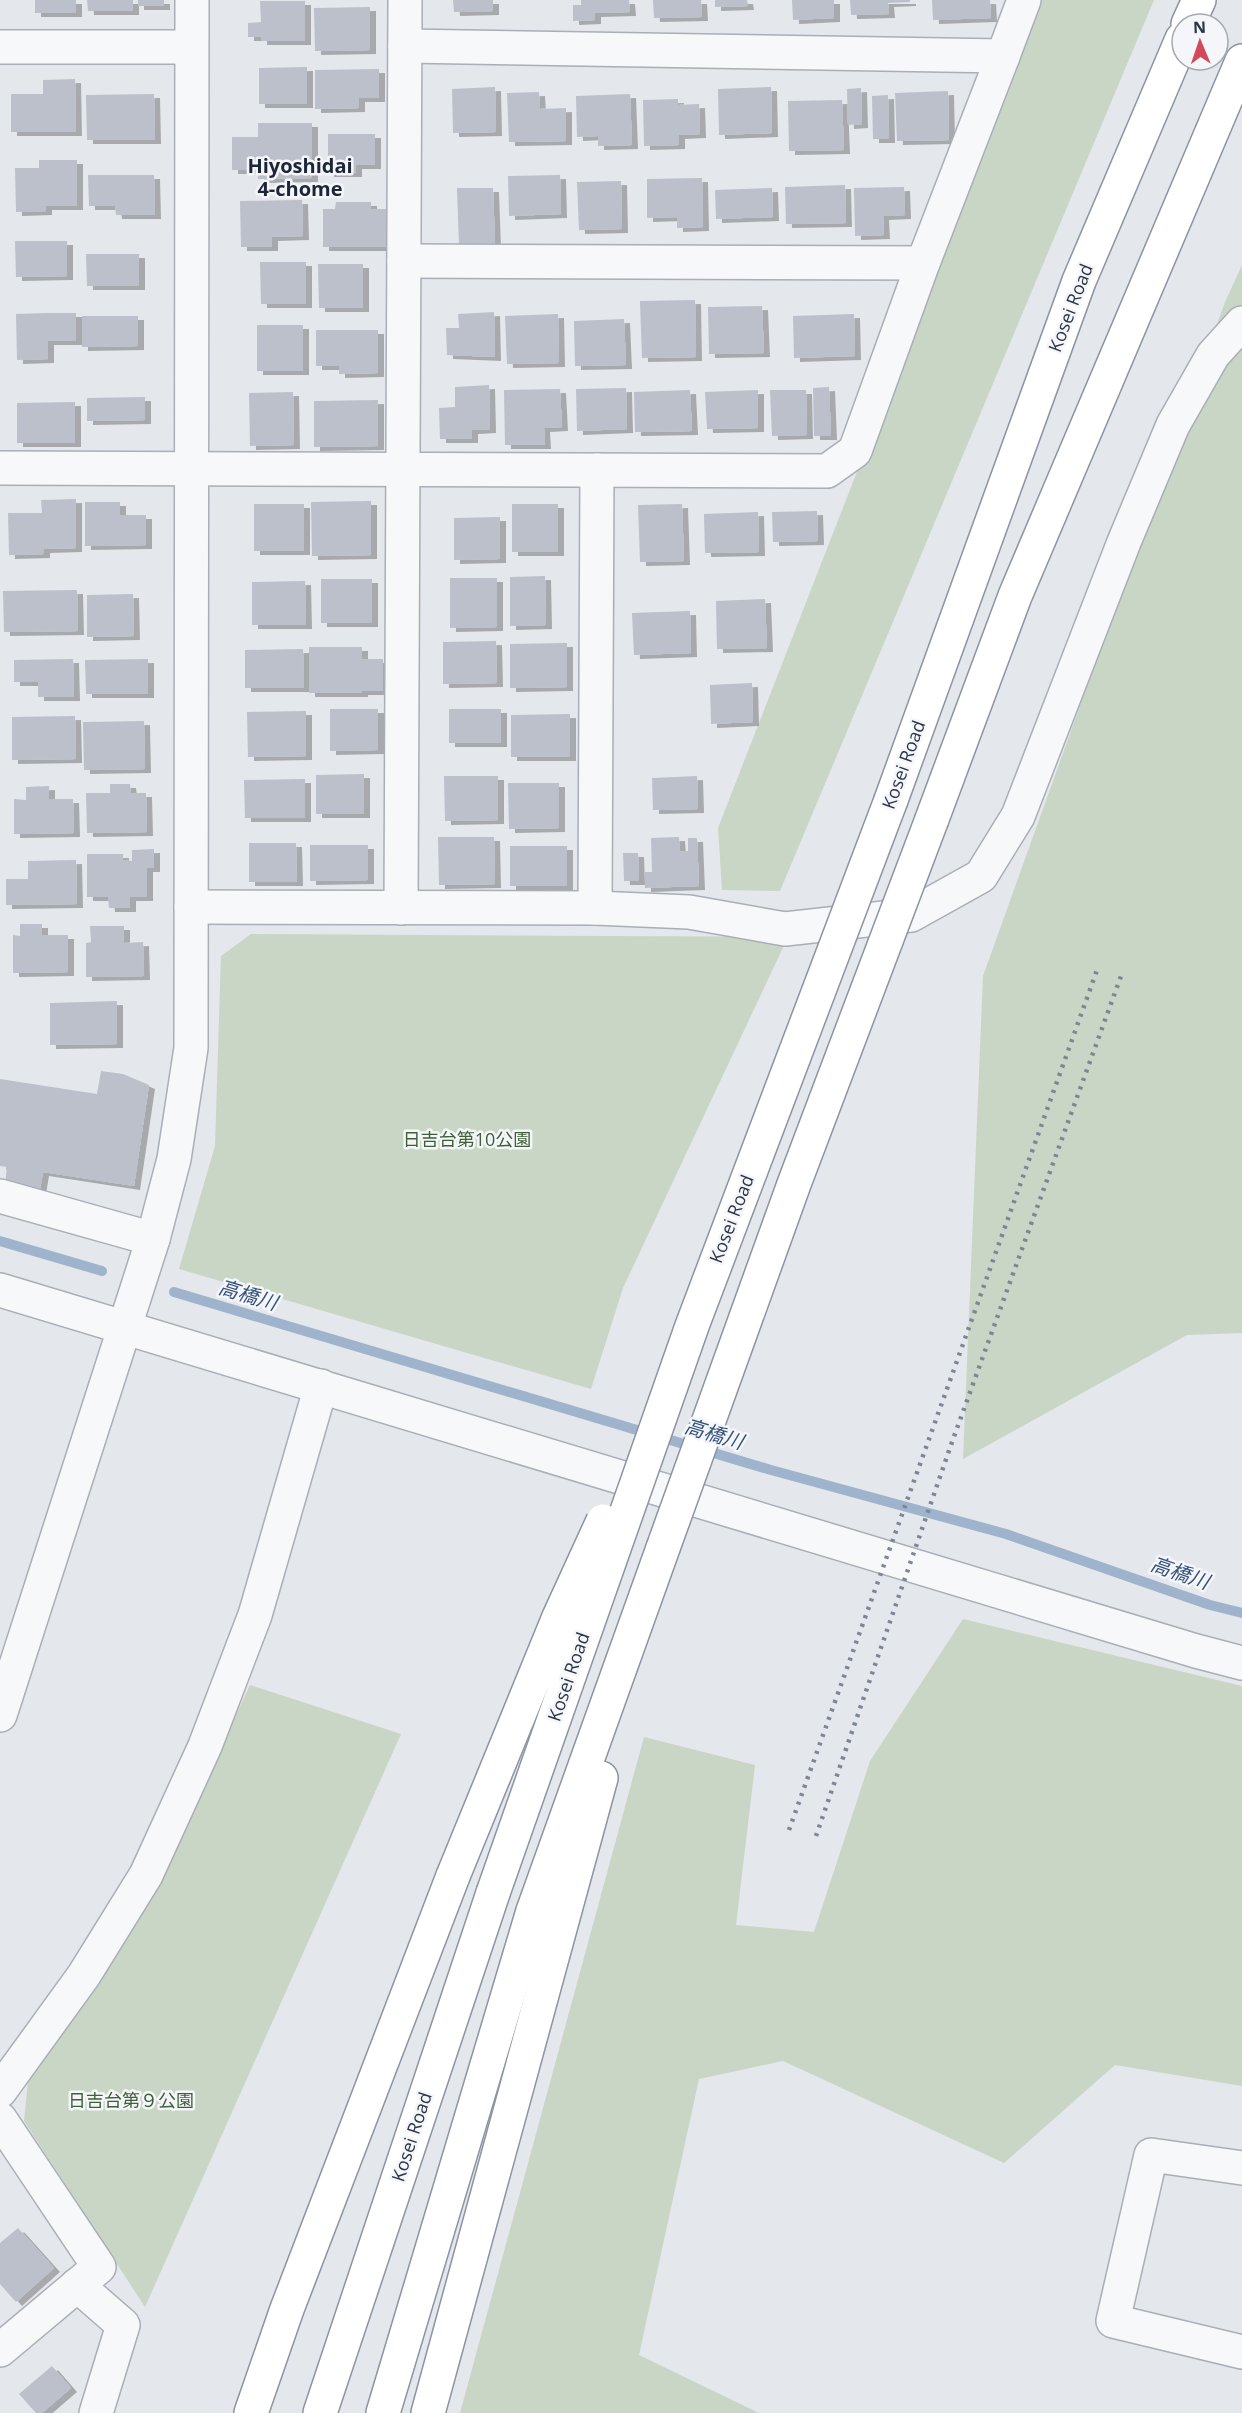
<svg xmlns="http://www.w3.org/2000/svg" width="1242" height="2413" viewBox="0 0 1242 2413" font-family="'Open Sans','Noto Sans JP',sans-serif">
  <defs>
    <filter id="shadow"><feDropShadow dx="6" dy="4" stdDeviation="0" flood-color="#0004"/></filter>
  </defs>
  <rect width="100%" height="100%" fill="#e4e7ec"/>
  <g fill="#c9d6c5">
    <polygon points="1041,0 1154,0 780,891 722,890 718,828"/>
    <polygon points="1242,265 1242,1333 1187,1335 963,1459 983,976 1225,302"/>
    <polygon points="251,934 788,937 623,1288 591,1389 179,1269 215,1146 221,956"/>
    <polygon points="963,1619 1242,1686 1242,2086 1115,2065 1004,2163 783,2061 699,2079 639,2355 759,2413 460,2413 644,1737 755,1765 736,1925 814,1932 870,1761"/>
    <polygon points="250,1685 401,1734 145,2307 24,2121 28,2081 137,1923"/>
  </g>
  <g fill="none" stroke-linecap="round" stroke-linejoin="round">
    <g stroke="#9fb4cc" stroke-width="10">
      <polyline points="0,1241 102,1271"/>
      <polyline points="174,1292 771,1470 1006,1534 1210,1605 1242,1613"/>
    </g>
  </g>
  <g fill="#bbc0ca" filter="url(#shadow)">
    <rect x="35" y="0" width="41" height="13"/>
    <polygon points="87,0 133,0 133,11 88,11"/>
    <rect x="138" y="0" width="26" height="6"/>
    <polygon points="453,0 493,0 493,11 454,12"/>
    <polygon points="581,0 629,0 630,12 595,13 595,20 573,21 573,5 581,5"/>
    <polygon points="653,0 701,0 702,17 654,18"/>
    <polygon points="715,0 747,0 748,6 715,7"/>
    <polygon points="792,0 834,0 834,18 793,20"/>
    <polygon points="850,0 910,0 910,2 888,3 889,14 851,15"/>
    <polygon points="932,0 990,0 991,18 933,20"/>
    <polygon points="260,1 305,1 305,41 261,41 261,37 248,37 248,23 261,22"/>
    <polygon points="370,7 370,50 315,51 314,8"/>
    <polygon points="307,67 307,104 259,104 259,68"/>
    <polygon points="379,69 379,98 359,98 359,108 315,109 315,70"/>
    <polygon points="75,79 76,132 11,132 11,94 43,94 43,80"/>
    <polygon points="495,87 496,132 453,133 452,89"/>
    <polygon points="771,87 772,133 719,135 718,89"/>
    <polygon points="861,88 862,124 848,125 847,89"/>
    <polygon points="948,91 949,140 897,141 895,93"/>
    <polygon points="539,92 540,109 566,108 566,141 509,142 507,93"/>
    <polygon points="154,94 155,140 87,140 86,95"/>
    <polygon points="630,94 632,145 598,146 598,136 577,137 576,96"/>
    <polygon points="888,95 889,139 873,139 872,96"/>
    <polygon points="678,99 678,105 699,104 700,134 679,135 679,145 644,146 643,100"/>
    <polygon points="842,100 844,150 789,151 788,101"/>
    <polygon points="258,123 312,123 312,178 258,179 258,170 232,170 232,137 258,137"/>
    <polygon points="328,134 375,134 375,165 356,165 356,173 328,173"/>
    <polygon points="39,160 77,160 77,206 46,206 46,211 16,212 15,168 39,168"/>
    <polygon points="88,175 154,175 155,215 116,215 115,206 89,206"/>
    <polygon points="560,175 561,214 509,216 508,176"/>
    <polygon points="702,178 703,227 677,228 677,217 647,218 647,179"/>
    <polygon points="621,181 622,229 579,230 577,182"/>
    <polygon points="845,185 846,223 786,224 785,187"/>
    <polygon points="904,187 905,215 883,216 884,235 855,236 854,188"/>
    <polygon points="457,188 493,188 495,244 459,245"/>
    <polygon points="772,188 773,217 716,219 715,190"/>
    <polygon points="302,200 303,236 272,237 272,247 241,247 240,201"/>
    <polygon points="336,202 371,202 371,209 387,209 387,247 323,247 323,209 335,209"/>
    <polygon points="15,241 67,241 67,276 16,277"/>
    <polygon points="86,254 139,254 139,286 87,286"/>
    <polygon points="260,262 306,262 306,304 261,304"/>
    <polygon points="318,264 363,264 363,308 319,308"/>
    <polygon points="695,300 696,357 642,358 640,301"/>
    <polygon points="762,306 764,353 709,354 708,307"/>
    <polygon points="494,312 495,357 447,355 446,328 459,328 458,314"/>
    <polygon points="47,313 76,313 76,341 48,341 48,359 17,360 16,314"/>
    <polygon points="558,314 559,363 507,364 505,316"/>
    <polygon points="854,314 855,356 794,358 793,316"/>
    <polygon points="82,316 138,316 138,346 82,347"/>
    <polygon points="624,319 626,365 575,366 574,321"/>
    <rect x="257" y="325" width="46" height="46"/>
    <polygon points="316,330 378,330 378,373 339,374 339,366 316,366"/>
    <polygon points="489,385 490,429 472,430 472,439 440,439 439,408 455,407 455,387"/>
    <polygon points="829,387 831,436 814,436 813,388"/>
    <polygon points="626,388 627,429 577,431 576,389"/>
    <polygon points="560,389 562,427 544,428 545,445 505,445 504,390"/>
    <polygon points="690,390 692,431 635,432 634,392"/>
    <polygon points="758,390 758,428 707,429 705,392"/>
    <polygon points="770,390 806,390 807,435 772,436"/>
    <polygon points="293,392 294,445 250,446 249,393"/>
    <polygon points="145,397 145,420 87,421 87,398"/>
    <polygon points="378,400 378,446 314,447 314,401"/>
    <polygon points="75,402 75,443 17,443 17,403"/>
    <polygon points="76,499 76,548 44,549 44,554 9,555 8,513 42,513 41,500"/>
    <polygon points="371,501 371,555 312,556 311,502"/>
    <polygon points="85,502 120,502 120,515 146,515 146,545 85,546"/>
    <rect x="254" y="504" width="50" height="47"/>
    <rect x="512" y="504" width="46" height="48"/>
    <polygon points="682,504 684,561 640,562 638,505"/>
    <polygon points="817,511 818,541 773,542 772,512"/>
    <polygon points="758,512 759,552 705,553 704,514"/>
    <polygon points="500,517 500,559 454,560 454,518"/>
    <polygon points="545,576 546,625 510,626 510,577"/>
    <polygon points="450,578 497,578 497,627 450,628"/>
    <rect x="321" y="579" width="51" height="44"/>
    <polygon points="305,581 306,625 252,625 252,582"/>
    <polygon points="77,590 78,631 4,632 3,591"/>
    <polygon points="133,594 134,636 87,637 87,595"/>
    <polygon points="765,599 767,648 717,649 716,601"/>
    <polygon points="690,611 691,653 634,655 632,613"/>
    <polygon points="496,641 497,683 443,684 443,642"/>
    <polygon points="567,643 567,687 510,688 510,644"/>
    <polygon points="309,647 362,647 362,659 383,659 383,691 362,691 362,693 309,693"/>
    <polygon points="303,649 304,688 245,688 245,650"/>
    <polygon points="73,659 74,697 38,697 38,682 14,682 14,660"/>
    <polygon points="148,659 148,694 86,694 85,660"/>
    <polygon points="752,683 753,722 711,724 710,685"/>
    <polygon points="330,709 378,709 378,750 330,751"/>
    <rect x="449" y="709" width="52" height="34"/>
    <polygon points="306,711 306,756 248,757 247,712"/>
    <polygon points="570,714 570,757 511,757 511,715"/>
    <polygon points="75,716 76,759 12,760 12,717"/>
    <polygon points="144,721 145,769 84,770 83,722"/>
    <polygon points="364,774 364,814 316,814 316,775"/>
    <polygon points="444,776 498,776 498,820 445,821"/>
    <polygon points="697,776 698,809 653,810 652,778"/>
    <polygon points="305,779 305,818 245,818 244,780"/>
    <polygon points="508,783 559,783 559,828 509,829"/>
    <polygon points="110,784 130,784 131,793 146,793 147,832 87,833 86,793 110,793"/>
    <polygon points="49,786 49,799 73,799 74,833 14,834 14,799 26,800 26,787"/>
    <polygon points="438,837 494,837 495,884 439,885"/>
    <polygon points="679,837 680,851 688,851 688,838 697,838 699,886 645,888 645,872 652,872 651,838"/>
    <polygon points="249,843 296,843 297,882 249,882"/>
    <polygon points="310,845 368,845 368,880 310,881"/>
    <rect x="510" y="846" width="57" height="40"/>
    <polygon points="154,849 154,868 147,868 147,897 130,897 130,908 109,908 108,897 87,897 87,854 123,854 123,860 132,861 132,850"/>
    <polygon points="623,853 638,853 639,881 624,881"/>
    <polygon points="76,860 77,904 6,905 6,879 28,879 28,861"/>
    <polygon points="20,924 42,924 42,935 68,935 68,972 13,973 13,935 20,936"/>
    <polygon points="90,926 124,926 124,943 143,942 144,976 86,977 86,943 91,942"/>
    <polygon points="117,1001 117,1044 50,1045 50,1003"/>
    <polygon points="101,1071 123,1074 149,1085 134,1186 43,1172 40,1190 5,1185 7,1167 0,1166 0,1079 97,1094"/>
    <polygon points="18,2228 54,2268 16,2302 0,2284 0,2243"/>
    <polygon points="52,2366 71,2388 42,2413 36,2413 19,2394"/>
  </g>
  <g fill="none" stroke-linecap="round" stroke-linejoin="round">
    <g stroke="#a9aeb7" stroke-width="36">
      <g id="minor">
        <polyline points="405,46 1003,56 1024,0"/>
        <polyline points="0,47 191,47"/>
        <polyline points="404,261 923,263 1003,56"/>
        <polyline points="0,468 827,471 855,451 923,263"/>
        <polyline points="191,907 595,908 689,912 785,929 911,915 981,876 1018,816 1124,542 1173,425 1213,355 1242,323"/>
        <polyline points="401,908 405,0"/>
        <polyline points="595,908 597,470"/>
        <polyline points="0,1196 153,1239"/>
        <polyline points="0,1290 1196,1651 1242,1663"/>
        <polyline points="0,1715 153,1239 174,1159 191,1048 192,0"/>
        <polyline points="0,2091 84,1975 146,1875 205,1746 255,1615 321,1386"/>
        <polyline points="0,2119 99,2267 0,2350"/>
        <polyline points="1242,2168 1151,2155 1113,2321 1242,2352"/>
        <polyline points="77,2285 123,2325 96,2413"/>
      </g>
    </g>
    <g stroke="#8b94a3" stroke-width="36">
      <g id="highway">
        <polyline points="1188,24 1199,0"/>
        <polyline points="891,800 1079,281 1182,39"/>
        <polyline points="932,819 1015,596 1242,61"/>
        <polyline points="251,2413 287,2309 453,1876"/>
        <polyline points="320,2413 493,1893"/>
        <polyline points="383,2413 533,1911 663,1548"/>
        <polyline points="428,2413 601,1778"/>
      </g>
    </g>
    <use href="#minor" stroke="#f7f8fa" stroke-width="33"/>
    <use href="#highway" stroke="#fff" stroke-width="33"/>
    <g stroke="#7d8696" stroke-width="4.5" stroke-dasharray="3 6" stroke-linecap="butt">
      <polyline points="789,1830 1097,970"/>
      <polyline points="816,1836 952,1442 1121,976"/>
    </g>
    <g stroke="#8b94a3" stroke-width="36" stroke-linecap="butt">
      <g id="highway-bridge">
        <polyline points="663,1548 794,1184 932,819"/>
        <polyline points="453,1876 559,1617 603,1521"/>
        <polyline points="493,1893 692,1326 891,800"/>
      </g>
    </g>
    <use href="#highway-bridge" stroke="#fff" stroke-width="33"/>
  </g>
  <g text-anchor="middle" stroke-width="5" stroke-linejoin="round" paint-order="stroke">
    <g font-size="18" fill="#2b3445" stroke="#f4f6f9">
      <text transform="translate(1071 308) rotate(-69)" y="6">Kosei Road</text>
      <text transform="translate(904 765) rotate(-70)" y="6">Kosei Road</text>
      <text transform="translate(732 1219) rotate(-69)" y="6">Kosei Road</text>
      <text transform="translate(569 1677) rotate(-71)" y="6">Kosei Road</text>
      <text transform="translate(412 2137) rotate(-72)" y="6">Kosei Road</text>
    </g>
    <g font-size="18" fill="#3f6138" stroke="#f4f6f9">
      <text x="467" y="1146">日吉台第10公園</text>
      <text x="131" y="2107">日吉台第９公園</text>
    </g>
    <g font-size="20" font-weight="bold" fill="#1d2536" stroke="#f4f6f9">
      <text x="300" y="173">Hiyoshidai<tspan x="300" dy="23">4-chome</tspan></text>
    </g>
    <g font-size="20" font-style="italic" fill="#34527a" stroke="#f4f6f9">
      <text transform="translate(248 1295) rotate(17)" y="7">高橋川</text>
      <text transform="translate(714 1434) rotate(17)" y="7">高橋川</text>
      <text transform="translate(1180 1573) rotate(19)" y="7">高橋川</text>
    </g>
  </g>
  <g transform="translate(1200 42) rotate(358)"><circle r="28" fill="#f4f6f9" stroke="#a4a8b1" stroke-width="1.5"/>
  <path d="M0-4.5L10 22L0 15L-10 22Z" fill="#d1495b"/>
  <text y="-9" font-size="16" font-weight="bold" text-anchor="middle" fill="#2b3445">N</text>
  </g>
</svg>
